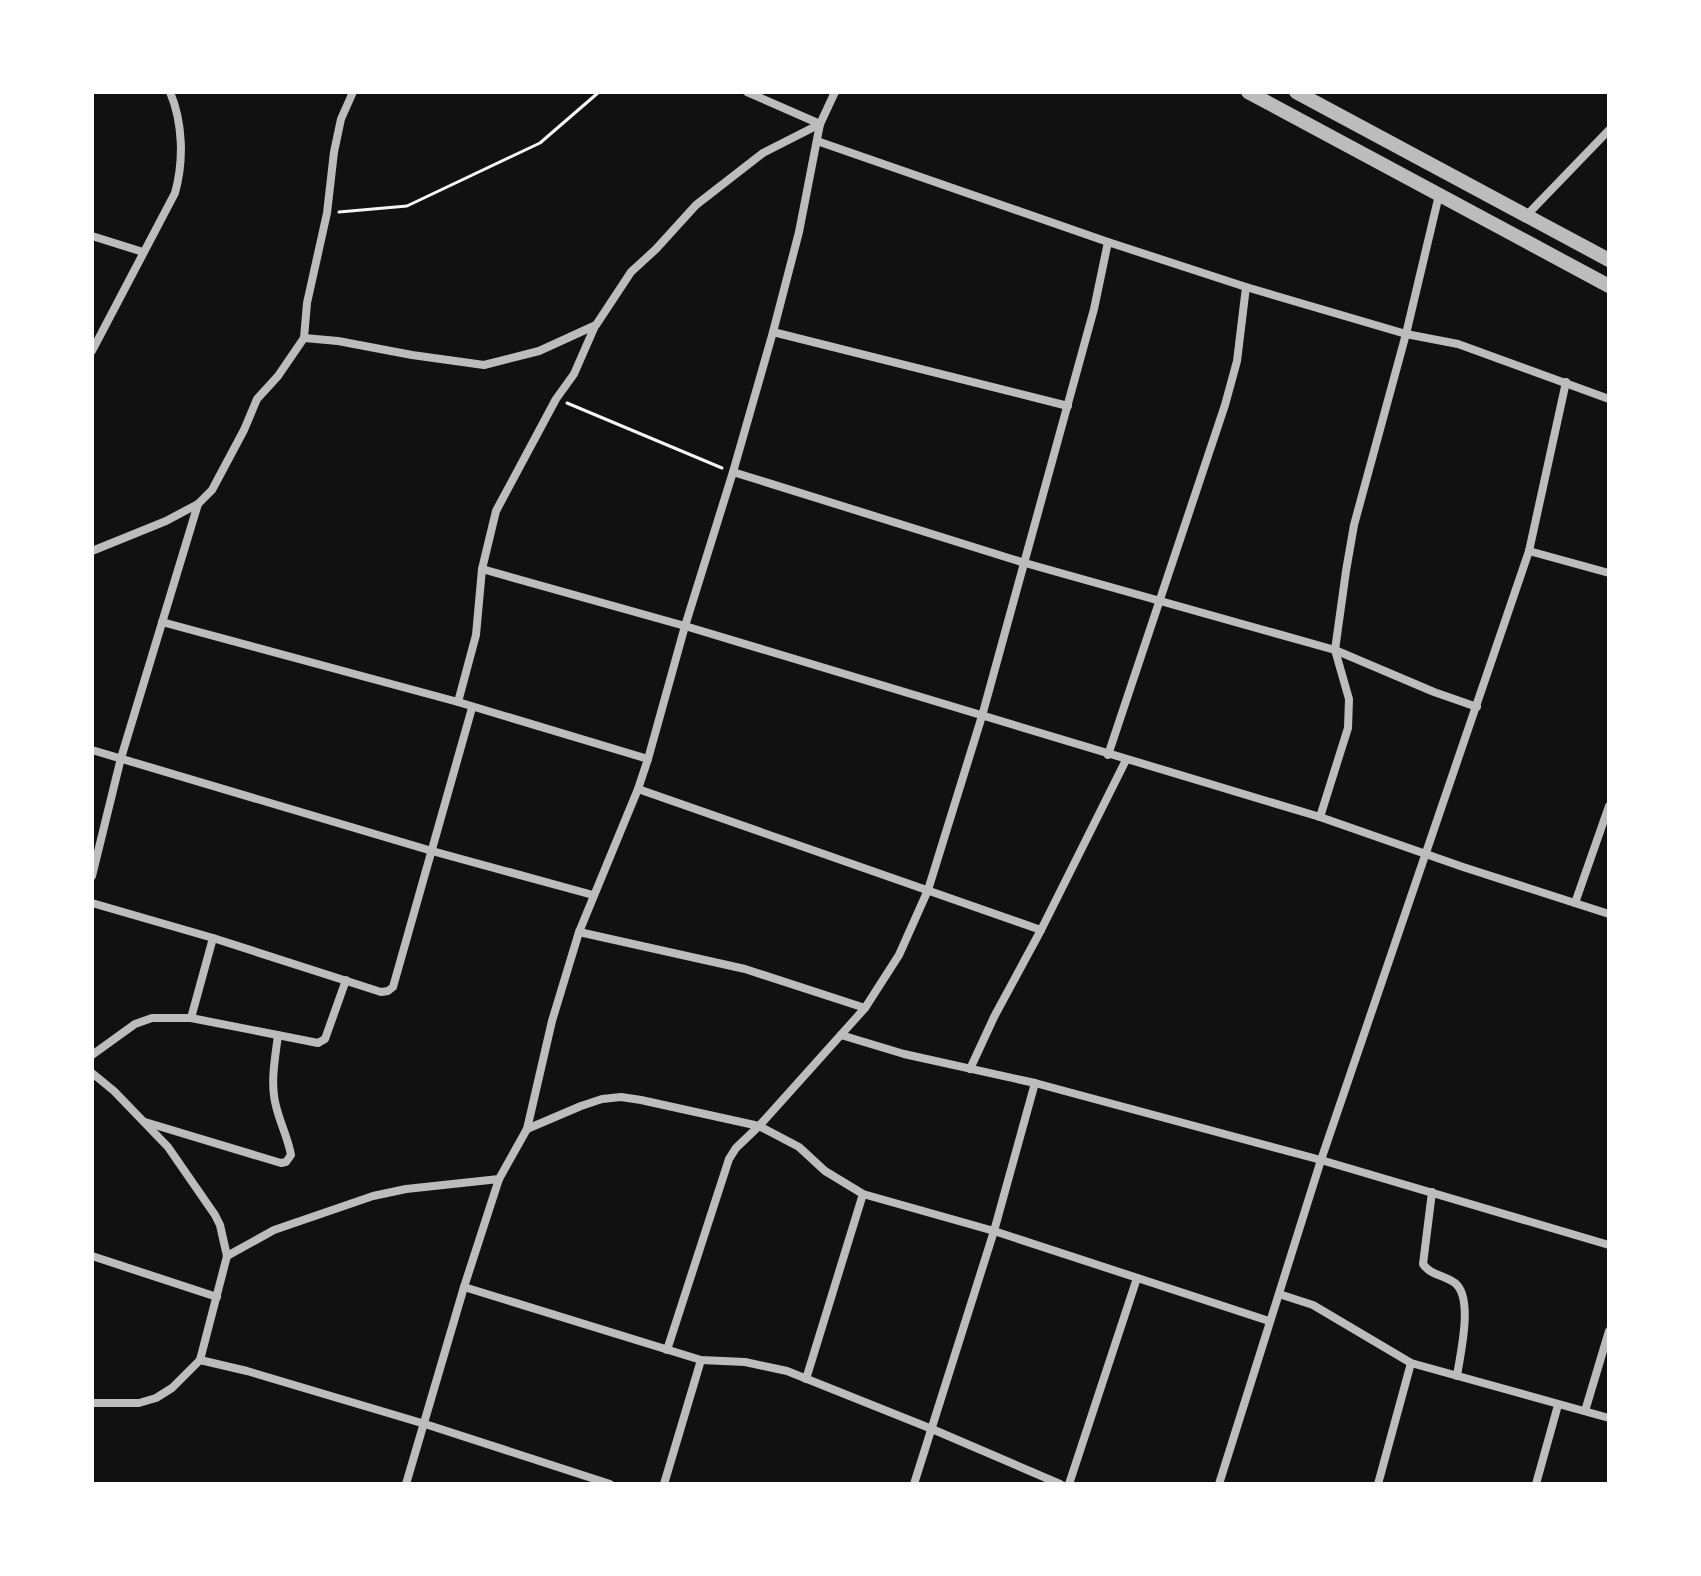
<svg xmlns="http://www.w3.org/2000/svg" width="1701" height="1576" viewBox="0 0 1701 1576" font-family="Roboto,sans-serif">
  <rect width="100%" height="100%" fill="#111"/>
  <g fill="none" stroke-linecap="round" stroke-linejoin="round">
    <g stroke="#f5f5f5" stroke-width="3">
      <polyline points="339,212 407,206 540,143 599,92"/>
      <polyline points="567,403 722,468"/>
    </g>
    <g stroke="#bcbcbc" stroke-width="8">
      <polyline points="747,92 820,124"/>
      <polyline points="817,141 1108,242 1246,287 1406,334 1458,344 1609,399"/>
      <polyline points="1526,216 1609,130"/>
      <polyline points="92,236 143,252"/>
      <polyline points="773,332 1068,406"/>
      <polyline points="304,338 307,303 327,213 334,152 341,119 353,92"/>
      <path d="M92 351 175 193C184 161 183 123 170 92"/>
      <polyline points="733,472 1025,563 1335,650 1434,692 1477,707"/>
      <polyline points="92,551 166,521 198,504 212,490 244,430 257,399 278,376 304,338 338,341 412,355 484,365 539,351 596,325 631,272 656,249 696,205 763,153 820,124"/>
      <polyline points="1529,551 1609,573"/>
      <polyline points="482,569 685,626 1320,817 1463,867 1609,914"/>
      <polyline points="162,622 458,702 648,759"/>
      <polyline points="458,702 476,635 482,569 496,511 556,399 574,374 595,326"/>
      <polyline points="92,750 432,851 593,895"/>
      <polyline points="1108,755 1225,405 1237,361 1246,287"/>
      <polyline points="638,789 1041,930"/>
      <polyline points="1320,817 1348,728 1349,699 1335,650 1346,571 1354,525 1406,334 1439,195"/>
      <polyline points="92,876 121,758 198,504"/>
      <polyline points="92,903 213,938 381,992 388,991 393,987 472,708"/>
      <polyline points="1575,903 1609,806"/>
      <polyline points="579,932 745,969 865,1008"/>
      <polyline points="191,1018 213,938"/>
      <polyline points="841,1035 904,1054 1035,1083 1321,1160 1609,1245"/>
      <polyline points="92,1055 135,1024 152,1018 191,1018 318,1043 325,1039 346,980"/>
      <polyline points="970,1069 994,1017 1041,930 1126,760"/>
      <polyline points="92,1073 114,1091 168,1147 215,1215 220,1225 227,1256 200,1360 172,1388 156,1398 139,1403 92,1403"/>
      <path d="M145 1122 281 1163 286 1162 291 1155C288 1138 280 1123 276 1106 270 1083 275 1059 278 1035"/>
      <polyline points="527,1129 581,1106 602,1099 621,1097 641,1100 759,1126 799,1147 825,1171 863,1194 994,1231 1269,1321"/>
      <path d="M1432 1192 1423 1264C1430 1275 1444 1275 1455 1283 1474 1298 1460 1355 1457 1376"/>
      <polyline points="92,1256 217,1297"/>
      <polyline points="227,1256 274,1230 373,1196 406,1189 499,1179"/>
      <polyline points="464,1287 701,1360 745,1362 787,1371 932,1429 1060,1484"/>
      <polyline points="1279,1294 1313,1305 1411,1363 1609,1418"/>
      <polyline points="667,1350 729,1159 736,1148 759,1126 865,1008 899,955 928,890 982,716 1094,309 1108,242"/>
      <polyline points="200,1360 247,1371 425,1424 610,1484"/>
      <polyline points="806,1379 863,1194"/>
      <polyline points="1585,1411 1609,1331"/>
      <polyline points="406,1484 464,1287 499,1179 527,1129 552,1021 579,932 638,789 648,759 685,626 733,472 773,332 799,232 820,124 835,92"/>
      <polyline points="664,1484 701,1360"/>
      <polyline points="914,1484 994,1231 1035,1083"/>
      <polyline points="1069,1484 1137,1278"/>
      <polyline points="1219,1484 1321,1160 1529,551 1566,382"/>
      <polyline points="1378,1484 1411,1363"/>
      <polyline points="1536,1484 1558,1405"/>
    </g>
    <g stroke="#bcbcbc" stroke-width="14">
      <polyline points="1248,92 1609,286"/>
      <polyline points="1296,92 1609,260"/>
    </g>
  </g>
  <rect width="1701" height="1576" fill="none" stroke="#ffffff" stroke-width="188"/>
</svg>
